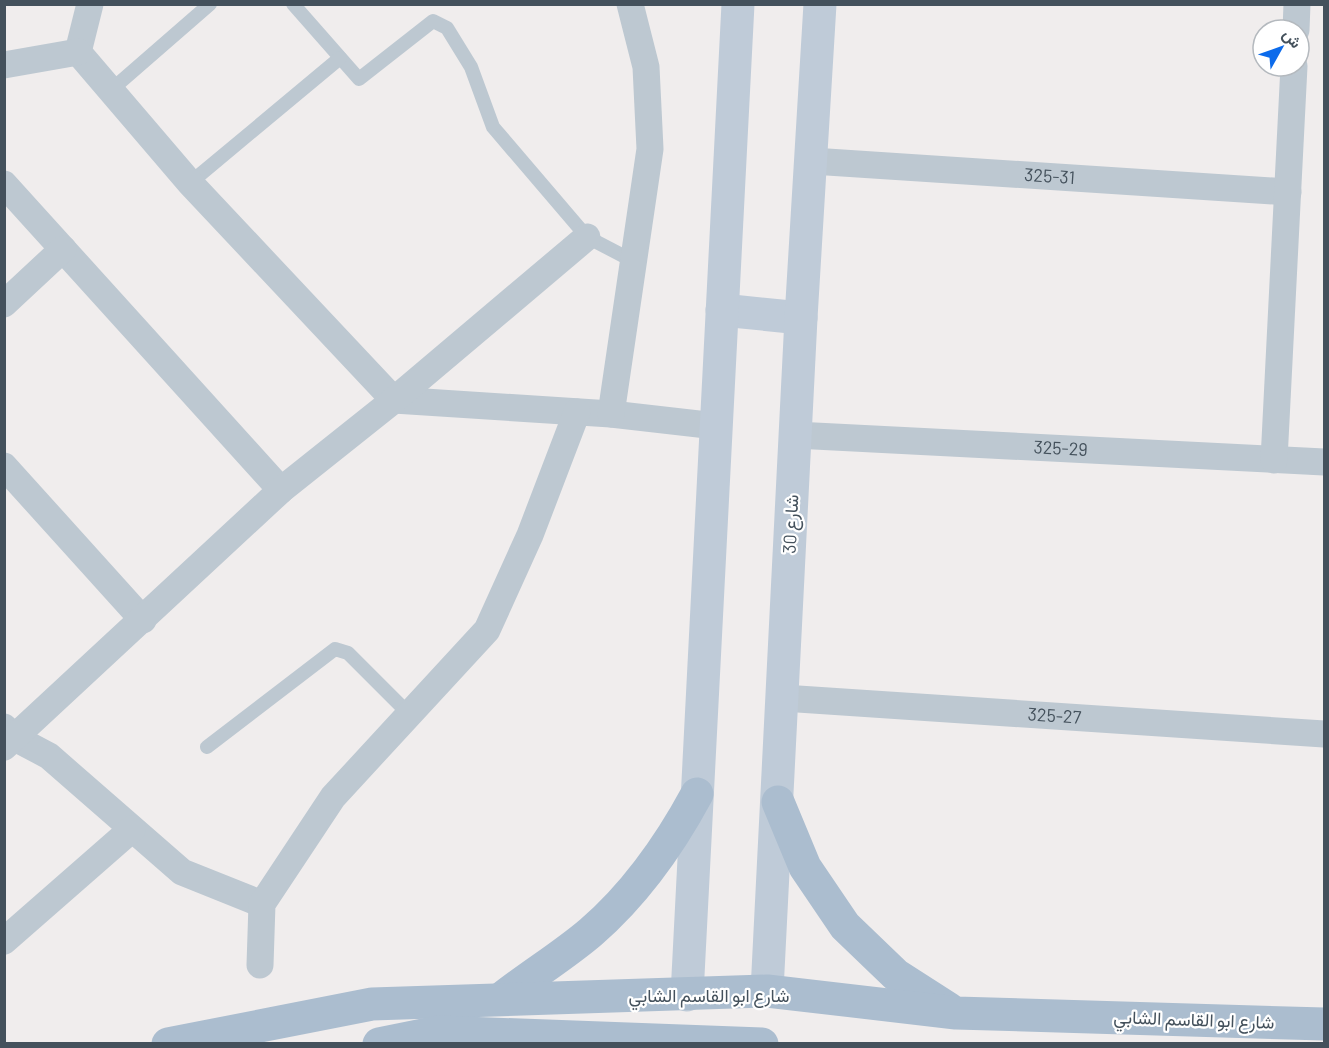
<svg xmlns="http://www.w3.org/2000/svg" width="1329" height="1048" viewBox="0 0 1329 1048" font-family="Barlow,Vazirmatn,sans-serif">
  <rect width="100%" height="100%" fill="#f0eded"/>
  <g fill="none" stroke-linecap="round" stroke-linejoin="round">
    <g stroke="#bdc8d1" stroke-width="14">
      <polyline points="293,4 359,79 433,21 447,28 471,67 493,127 587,237 635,262"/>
      <polyline points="110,91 210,4"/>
      <polyline points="190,183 340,58"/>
      <polyline points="207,747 335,649 348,653 409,714"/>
    </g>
    <g stroke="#bdc8d1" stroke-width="27">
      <polyline points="1296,30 1297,4"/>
      <polyline points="78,52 190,183 394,400 611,414 716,426"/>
      <polyline points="78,52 90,4"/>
      <polyline points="4,65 78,52"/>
      <path id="s1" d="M812 161 1288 192"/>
      <polyline points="4,184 281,490"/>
      <polyline points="4,304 63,249"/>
      <polyline points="611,414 650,149 646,67 630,4"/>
      <path id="s2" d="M795 435 1324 462"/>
      <polyline points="1274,460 1294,66"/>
      <polyline points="4,466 143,620"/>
      <path id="s3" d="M783 698 1324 734"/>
      <polyline points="4,727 15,738 49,756 182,872 262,904"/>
      <polyline points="4,747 281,490 394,400 587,237"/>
      <polyline points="4,941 132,829"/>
      <polyline points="260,965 262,904 333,797 487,630 530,535 577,412"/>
    </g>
    <g stroke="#bfcbd8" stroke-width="33">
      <polyline points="722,310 801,318"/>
      <polyline points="767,991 801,318 820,4"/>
      <polyline points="687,995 738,4"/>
    </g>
    <g stroke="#abbdcf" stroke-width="33">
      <polyline points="778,802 805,867 845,926 896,975 949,1009"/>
      <path d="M502 998C531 975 563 956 591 932 636 893 669 846 697 794"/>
      <polyline points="168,1044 372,1004 767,991 956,1013 1324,1024"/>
      <polyline points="379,1044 438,1032 762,1044"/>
    </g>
  </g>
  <g text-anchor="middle" stroke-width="4.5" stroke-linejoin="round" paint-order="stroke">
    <g font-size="18" fill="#44515c" stroke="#fff">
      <text dy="6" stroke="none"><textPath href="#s1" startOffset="238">325-31</textPath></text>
      <text dy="6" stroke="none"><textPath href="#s2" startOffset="266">325-29</textPath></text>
      <text transform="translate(791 524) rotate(-87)" y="6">شارع 30</text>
      <text dy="6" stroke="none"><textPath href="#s3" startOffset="272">325-27</textPath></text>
      <text x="709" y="1002">شارع ابو القاسم الشابي</text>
      <text transform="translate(1194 1020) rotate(2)" y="6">شارع ابو القاسم الشابي</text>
    </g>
  </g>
  <rect width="1329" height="1048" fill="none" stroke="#44515c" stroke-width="12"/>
  <g transform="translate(1281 48) rotate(50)"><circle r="28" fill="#ffffff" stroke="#b4b9be" stroke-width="1.5"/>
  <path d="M0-4.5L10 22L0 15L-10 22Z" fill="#0c6beb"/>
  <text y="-9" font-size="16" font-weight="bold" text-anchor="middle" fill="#44515c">ش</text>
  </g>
</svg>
